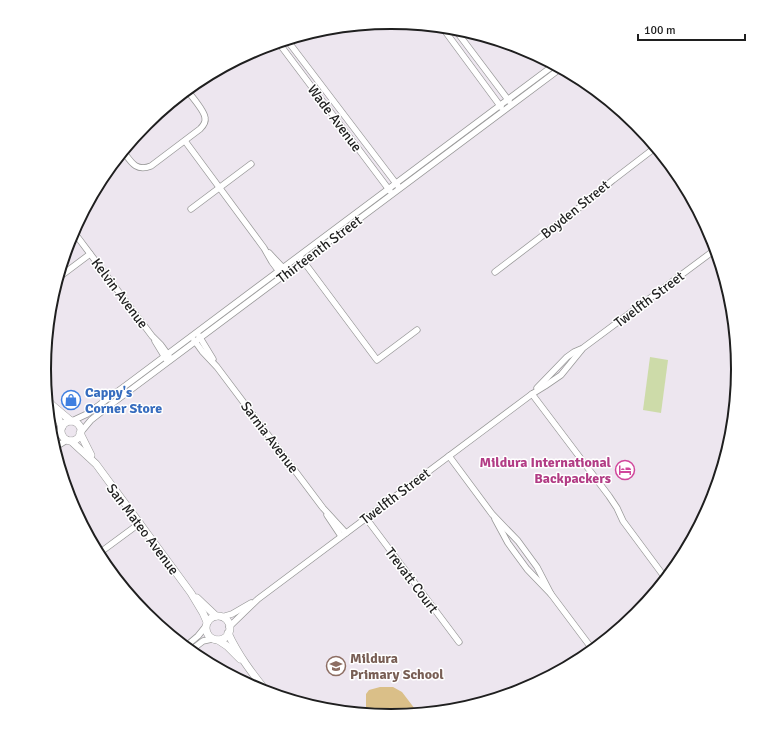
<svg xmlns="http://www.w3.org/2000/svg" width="782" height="738" viewBox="0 0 782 738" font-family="Signika,sans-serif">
  <rect width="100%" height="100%" fill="#ede6ef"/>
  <polygon fill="#dabf88" points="380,687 393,687 402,692 418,713 391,716 364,713 366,708 366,694 369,690"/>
  <polygon fill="#cddba9" points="650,357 668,360 661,413 643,410"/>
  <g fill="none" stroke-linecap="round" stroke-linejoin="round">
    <g stroke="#999" stroke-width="7">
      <g id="minor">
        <polyline points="442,27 501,107"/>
        <polyline points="454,28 509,101"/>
        <polyline points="287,40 398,186"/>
        <polyline points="278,42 390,191"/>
        <polyline points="185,141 264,248 272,262 281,274"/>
        <path d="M123 151C131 162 136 172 151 166L200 129C203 126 206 122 205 118 205 111 191 96 187 90"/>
        <polyline points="191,209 251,164"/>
        <polyline points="73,231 152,336 161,345 169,356"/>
        <polyline points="269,253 285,270"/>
        <polyline points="301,258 377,360 417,330"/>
        <polyline points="495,272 584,204 613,180 656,147"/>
        <polyline points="58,278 90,254"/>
        <polyline points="199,336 213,359"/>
        <polyline points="194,340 202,351 217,367 323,508 346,533"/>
        <polyline points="155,341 166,359"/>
        <polyline points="537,388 567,357 574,352 581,349"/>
        <polyline points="532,394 609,496 617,508 623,521 666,579"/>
        <polyline points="72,421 87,414 129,383 554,65"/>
        <polyline points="81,432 91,420 105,409 561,68"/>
        <polyline points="52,440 61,430"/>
        <polyline points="54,448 67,440"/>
        <polyline points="449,456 492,514 518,541 537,567 551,594"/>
        <polyline points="327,515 341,536"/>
        <polyline points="366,518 459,642"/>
        <polyline points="495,519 508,543 527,569 551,594 593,650"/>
        <polyline points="98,554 140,523"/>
        <polyline points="222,617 232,614 251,603"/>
        <polyline points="229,627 258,599 532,394 545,386 561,375 583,348 716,249"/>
        <polyline points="185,647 198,636 206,626"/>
        <polyline points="190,651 203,641 212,639"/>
      </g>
    </g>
    <g stroke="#999" stroke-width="8">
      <g id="tertiary">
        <polyline points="47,399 52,405 71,421"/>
        <polyline points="54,409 62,427"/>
        <circle cx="71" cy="431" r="10"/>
        <polyline points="80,433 91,455"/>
        <polyline points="71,441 96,464 191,593 203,613 207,622"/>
        <polyline points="197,598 216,616"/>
        <circle cx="218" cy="628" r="12"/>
        <path d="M228 633C238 655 252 673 267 692"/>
        <polyline points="218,640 227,646 240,659"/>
      </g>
    </g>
    <g stroke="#720a61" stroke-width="10">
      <polyline id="secondary" points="580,659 595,648"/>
    </g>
    <use href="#minor" stroke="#fff" stroke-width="5.5"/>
    <use href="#tertiary" stroke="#fff" stroke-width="7"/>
    <use href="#secondary" stroke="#f6bdf0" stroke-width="8"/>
  </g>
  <defs>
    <g id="shop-ring" transform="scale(1)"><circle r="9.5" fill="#fff" stroke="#3f7fe0" stroke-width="1.5"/><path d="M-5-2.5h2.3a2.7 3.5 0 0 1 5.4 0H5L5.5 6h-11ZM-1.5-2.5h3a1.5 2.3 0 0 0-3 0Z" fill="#3f7fe0"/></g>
    <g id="hotel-ring" transform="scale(1)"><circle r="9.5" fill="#fff" stroke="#d1479c" stroke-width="1.5"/><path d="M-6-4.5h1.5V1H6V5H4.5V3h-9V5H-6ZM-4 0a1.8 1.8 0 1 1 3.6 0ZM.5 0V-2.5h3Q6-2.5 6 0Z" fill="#d1479c"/></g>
    <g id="school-ring" transform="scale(1)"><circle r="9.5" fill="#fff" stroke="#8d6e63" stroke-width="1.5"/><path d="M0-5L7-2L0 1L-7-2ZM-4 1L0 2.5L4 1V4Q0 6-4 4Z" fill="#8d6e63"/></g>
  </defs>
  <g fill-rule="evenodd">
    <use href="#shop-ring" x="71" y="400"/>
    <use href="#hotel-ring" x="625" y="470"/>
    <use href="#school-ring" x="336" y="666"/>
  </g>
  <g text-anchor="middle" stroke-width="3" stroke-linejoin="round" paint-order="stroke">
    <g font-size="14" fill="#1f1f1f" stroke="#fff">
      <text transform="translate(335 118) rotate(53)" y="5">Wade Avenue</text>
      <text transform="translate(575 209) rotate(-39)" y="5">Boyden Street</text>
      <text transform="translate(319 249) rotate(-37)" y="5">Thirteenth Street</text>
      <text transform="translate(120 293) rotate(53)" y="5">Kelvin Avenue</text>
      <text transform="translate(649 299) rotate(-37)" y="5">Twelfth Street</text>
      <text transform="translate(270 437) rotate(53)" y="5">Sarnia Avenue</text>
      <text transform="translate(395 496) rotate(-37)" y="5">Twelfth Street</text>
      <text transform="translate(143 529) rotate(53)" y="5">San Mateo Avenue</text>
      <text transform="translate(412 580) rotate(53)" y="5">Trevatt Court</text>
    </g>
    <g font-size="14" font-weight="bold" fill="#366cbe" stroke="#fff" text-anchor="start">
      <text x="85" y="397">Cappy's<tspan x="85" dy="16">Corner Store</tspan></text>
    </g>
    <g font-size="14" font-weight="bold" fill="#b23c85" stroke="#fff" text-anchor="end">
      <text x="611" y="467">Mildura International<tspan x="611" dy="16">Backpackers</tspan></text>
    </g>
    <g font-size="14" font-weight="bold" fill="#785e54" stroke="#fff" text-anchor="start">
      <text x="350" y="663">Mildura<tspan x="350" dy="16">Primary School</tspan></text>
    </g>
  </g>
  <path d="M0 0H782V738H0ZM51 369a340 340 0 1 1 680 0a340 340 0 1 1-680 0Z" fill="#fff" fill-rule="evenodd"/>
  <path fill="none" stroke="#1f1f1f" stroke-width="2" d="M51 369a340 340 0 1 1 680 0a340 340 0 1 1-680 0Z"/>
  <path d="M638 34v6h107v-6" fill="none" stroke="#1f1f1f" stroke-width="2"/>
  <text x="644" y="34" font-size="12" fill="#1f1f1f" stroke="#ffffff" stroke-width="3" paint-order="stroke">100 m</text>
</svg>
